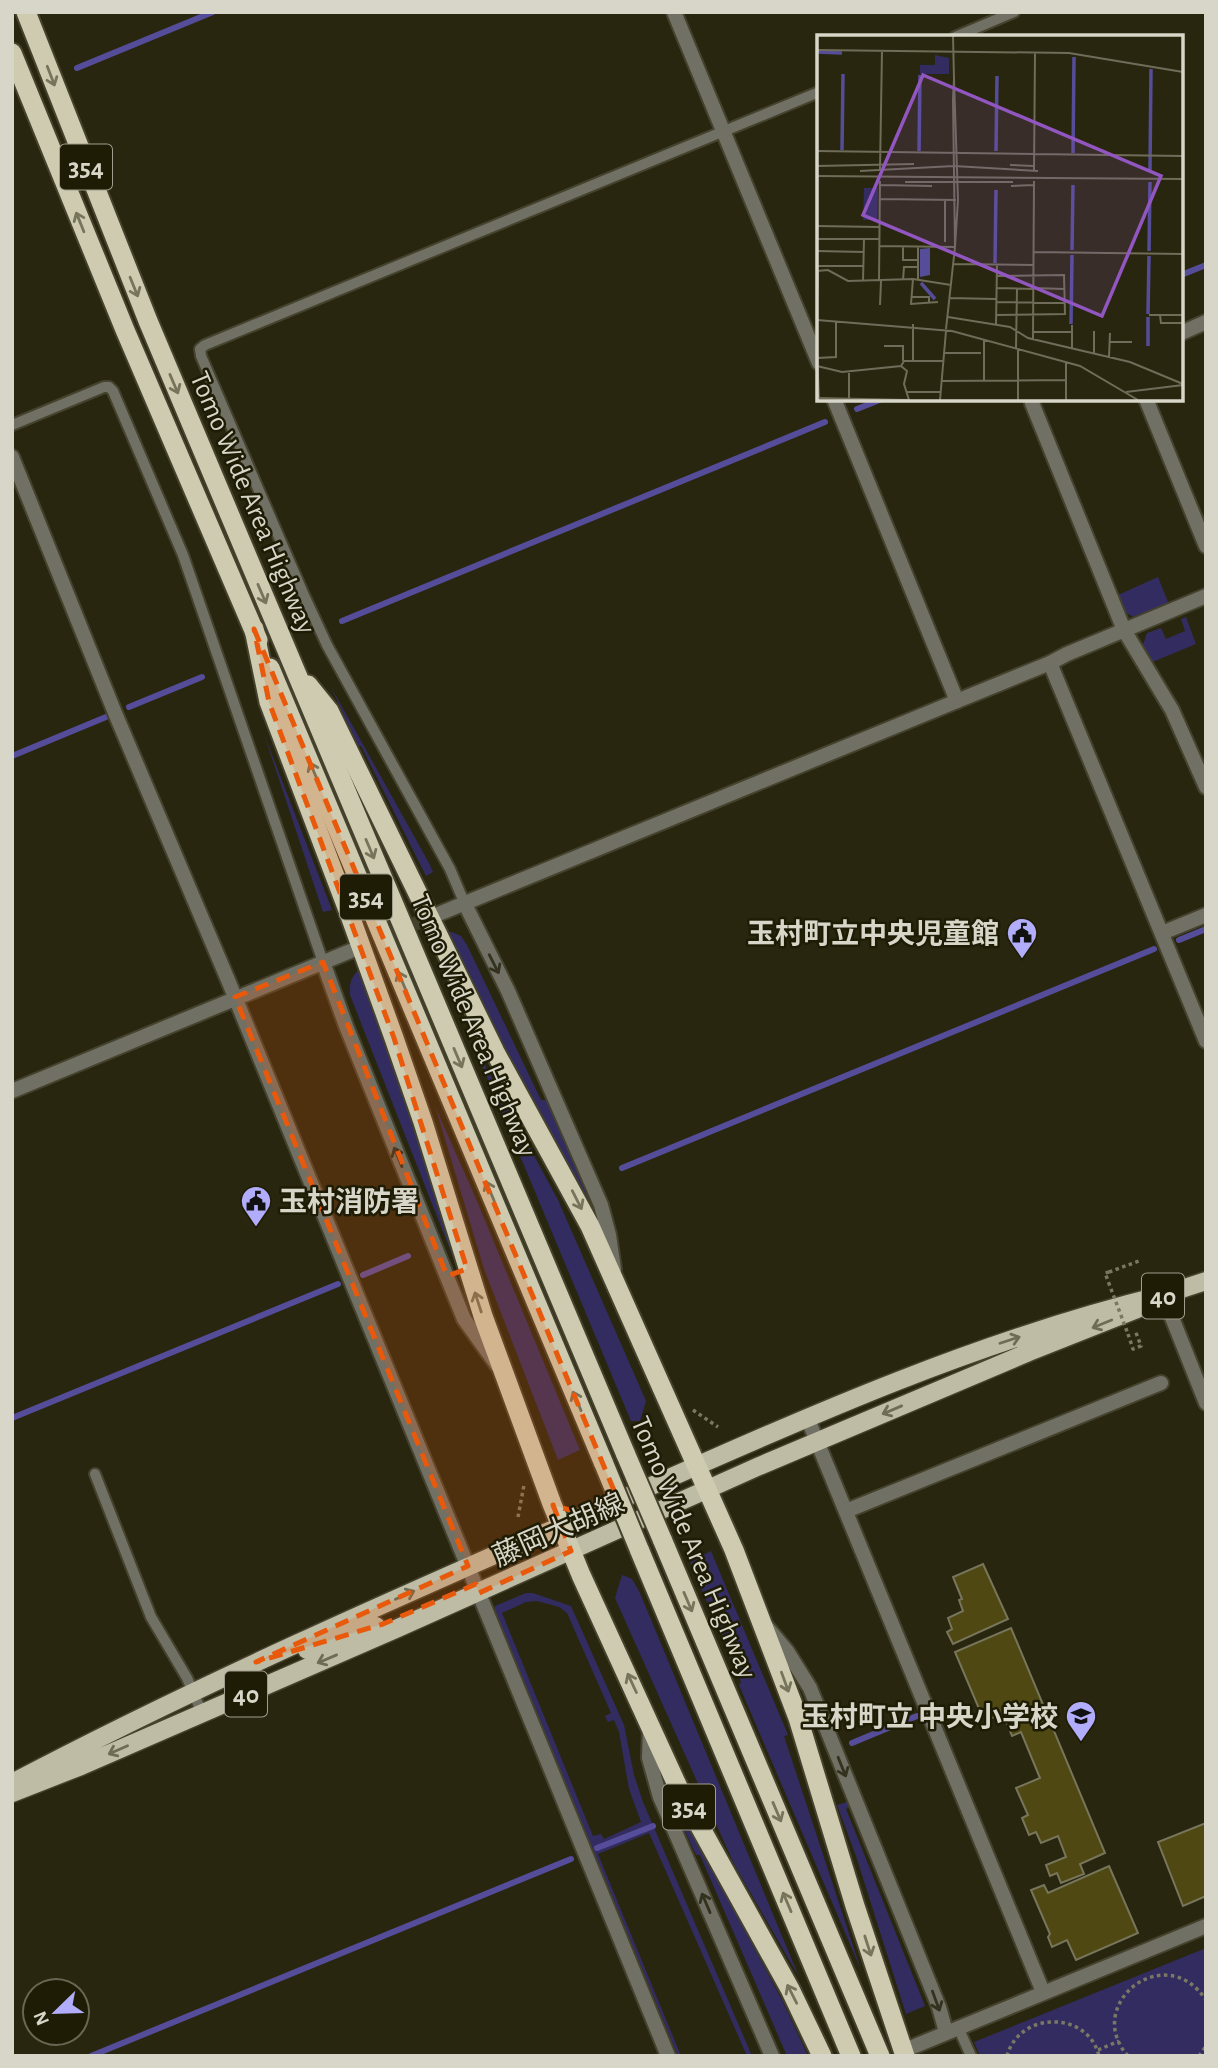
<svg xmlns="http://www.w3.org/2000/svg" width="1218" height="2068" viewBox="0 0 1218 2068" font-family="'Alegreya Sans','Noto Sans JP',sans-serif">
  <rect width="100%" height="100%" fill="#29260f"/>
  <g fill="#322c61" fill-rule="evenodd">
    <polygon points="1158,577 1170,607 1140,620 1126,613 1118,595"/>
    <polygon points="1186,617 1196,644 1150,663 1141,650 1147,633 1161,628 1166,639 1185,631 1181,619"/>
    <polygon points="331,687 429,863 433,872 426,876 361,746 358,746"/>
    <polygon points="264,734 332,910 323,912"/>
    <polygon points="452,932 461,936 467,945 541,1100 547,1100 590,1201 588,1203 509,1064 444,933"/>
    <path d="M360 968 397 1073 471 1303 350 995C349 982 351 978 360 968Z"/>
    <polygon points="471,1039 558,1200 646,1401 640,1421 631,1421"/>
    <polygon points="435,1106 477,1201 580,1450 558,1460 484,1269"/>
    <polygon points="711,1551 788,1735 784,1736 861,1970 739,1685 741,1682 690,1562"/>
    <polygon points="622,1575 632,1579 640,1593 799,1977 734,1864 615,1598"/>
    <path d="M526 1593H533L571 1606 624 1725 634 1775 643 1802 752 2056H747L649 1833 598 1854 681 2056H678L495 1612V1606ZM537 1601 559 1607 567 1613 611 1713 605 1716 608 1722 614 1720 619 1732 629 1789 641 1822 604 1839 601 1834 593 1836 502 1613 526 1602Z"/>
    <polygon points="669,1796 673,1796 783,2002 808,2056 787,2056 700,1855 696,1855"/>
    <polygon points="847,1802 849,1807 846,1809 925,2006 906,2014 856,1856 837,1805"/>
    <polygon points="1206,1948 1206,2056 980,2056 974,2042"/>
  </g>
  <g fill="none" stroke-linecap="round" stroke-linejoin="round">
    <g stroke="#554d99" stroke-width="6">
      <polyline points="77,68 213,12"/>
      <polyline points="1181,275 1206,265"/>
      <polyline points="857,409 882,399"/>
      <polyline points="342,621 825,422"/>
      <polyline points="129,707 202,677"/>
      <polyline points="12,756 106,717"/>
      <polyline points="1179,940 1206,929"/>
      <polyline points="622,1168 1154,949"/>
      <polyline points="363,1275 408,1256"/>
      <polyline points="12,1418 338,1284"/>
      <polyline points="852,1743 917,1716"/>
      <polyline points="597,1848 653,1826"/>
      <polyline points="91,2056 571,1859"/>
    </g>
  </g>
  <g fill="#4f4812" stroke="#77755b" stroke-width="2">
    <polygon points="983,1564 1008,1619 953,1644 947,1632 952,1629 948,1618 963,1611 959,1600 962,1599 953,1577"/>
    <polygon points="1011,1628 1105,1853 1080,1864 1084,1874 1061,1883 1057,1873 1050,1876 1046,1865 1066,1857 1058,1836 1041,1843 1036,1832 1029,1835 1022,1818 1028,1815 1016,1788 1040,1778 1021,1732 1012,1736 1003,1714 989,1719 985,1709 980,1711 955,1652"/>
    <polygon points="1206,1823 1206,1896 1183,1906 1158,1842"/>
    <polygon points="1109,1866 1138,1933 1076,1960 1067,1940 1052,1947 1048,1937 1050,1934 1031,1890 1044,1885 1048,1893"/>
  </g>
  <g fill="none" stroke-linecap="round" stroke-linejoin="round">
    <polyline stroke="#43402b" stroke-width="14" stroke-dasharray="14 7" stroke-linecap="butt" points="354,949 436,915"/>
    <g stroke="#45422d" stroke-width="14">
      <g id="service">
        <polyline points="955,37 1014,12"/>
        <polyline points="12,425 104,387 109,387 113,391 183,555 323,962"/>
        <polyline points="464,902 450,869 327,645 303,593 201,356 200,349 205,345 819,92"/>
        <polyline points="95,1474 151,1617 187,1678 202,1713"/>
        <polyline points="958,2027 971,2056"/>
      </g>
    </g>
    <g stroke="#45422d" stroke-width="18">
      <g id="minor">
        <polyline points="1181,333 1206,322"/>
        <polyline points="1033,399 1032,403 1124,630 1172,710 1206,787"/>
        <polyline points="1146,399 1206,546"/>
        <polyline points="12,457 115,713 228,980 668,2056"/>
        <polyline points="1050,663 1206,1041"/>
        <polyline points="957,701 1050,663 1067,654 1206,596"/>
        <polyline points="1162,933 1206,915"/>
        <polyline points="1163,1295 1206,1403"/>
        <polyline points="807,1417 1043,1992"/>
        <polyline points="846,1511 1161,1383"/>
        <polyline points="766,1626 787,1651 810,1688 939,2007 946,2032"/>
        <polyline points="910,2048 1206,1926"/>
      </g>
    </g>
    <g stroke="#45422d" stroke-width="18">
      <g id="tertiary">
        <polyline points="674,12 819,363"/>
        <polyline points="464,902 508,991 601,1205 609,1235 614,1269"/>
        <polyline points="436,915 957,701 834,399"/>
        <polyline points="323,962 346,1026 464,1319 497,1365"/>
        <polyline points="12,1091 353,950"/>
        <polyline points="650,1728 649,1758 660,1797 772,2056"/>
      </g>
    </g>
    <g stroke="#45422d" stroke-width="21">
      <g id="primary">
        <polyline points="1163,1295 1206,1281"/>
        <polyline points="307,1650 376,1626"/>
        <path d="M12 1783C200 1684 394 1599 588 1514 776 1431 962 1344 1163 1295L1135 1310 1029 1352 757 1467 398 1628 81 1766 12 1793"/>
      </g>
    </g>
    <g stroke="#45422d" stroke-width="23">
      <g id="trunk">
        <polyline points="26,12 148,321 626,1455"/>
        <polyline points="12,53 125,330 258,640"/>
        <polyline points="254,629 269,702 349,913 394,1038 423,1122 483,1316 552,1504 581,1575 678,1787 790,1989 822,2056"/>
        <polyline points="270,668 604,1464"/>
        <polyline points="308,685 329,711 495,1052 590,1226 734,1550 798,1718 855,1906 905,2056"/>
        <polyline points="662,1539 880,2056"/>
        <polyline points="639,1549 851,2056"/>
      </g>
    </g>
    <g stroke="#7a7865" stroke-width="3.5" stroke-dasharray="3.5 3.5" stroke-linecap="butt">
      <polyline points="1109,1272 1139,1261"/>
      <polyline points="1128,1334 1133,1349 1141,1346 1135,1330"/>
      <polyline points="693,1410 718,1427"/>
      <polyline points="518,1517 524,1485"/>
      <polyline points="1098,2050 1119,2041"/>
      <path d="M1007 2056C1019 2011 1088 2010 1099 2056"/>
      <path d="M1128 2056C1082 2005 1165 1938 1206 2000"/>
      <polyline points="1199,2056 1206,2046"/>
    </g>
    <use href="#service" stroke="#717065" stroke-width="10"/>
    <use href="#minor" stroke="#717065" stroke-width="14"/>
    <use href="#tertiary" stroke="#717065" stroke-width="14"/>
    <use href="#primary" stroke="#bebca4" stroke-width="18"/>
    <use href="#trunk" stroke="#cecbb0" stroke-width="19"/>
    <g stroke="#45422d" stroke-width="23" stroke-linecap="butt">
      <g id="trunk-bridge">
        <polyline points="626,1455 662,1539"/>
        <polyline points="604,1464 639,1549"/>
      </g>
    </g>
    <polyline stroke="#7a7865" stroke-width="3.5" stroke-dasharray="3.5 3.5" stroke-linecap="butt" points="1109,1272 1105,1273 1128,1334"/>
    <use href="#trunk-bridge" stroke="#cecbb0" stroke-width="19"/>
  </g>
  <defs><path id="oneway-shaft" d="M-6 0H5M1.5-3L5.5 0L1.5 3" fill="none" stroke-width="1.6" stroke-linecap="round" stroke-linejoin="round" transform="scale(1.75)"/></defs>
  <g stroke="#76745b">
    <use href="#oneway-shaft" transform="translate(51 76) rotate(69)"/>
    <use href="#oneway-shaft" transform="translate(80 222) rotate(-112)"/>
    <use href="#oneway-shaft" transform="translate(134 287) rotate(68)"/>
    <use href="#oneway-shaft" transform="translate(174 384) rotate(67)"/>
    <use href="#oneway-shaft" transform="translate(262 594) rotate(67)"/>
    <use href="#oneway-shaft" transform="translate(314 772) rotate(-113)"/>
    <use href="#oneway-shaft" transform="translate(370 849) rotate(67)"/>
    <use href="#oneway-shaft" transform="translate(402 981) rotate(-113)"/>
    <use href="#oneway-shaft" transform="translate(458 1058) rotate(67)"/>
    <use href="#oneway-shaft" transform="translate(490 1191) rotate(-113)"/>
    <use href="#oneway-shaft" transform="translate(577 1200) rotate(63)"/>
    <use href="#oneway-shaft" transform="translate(478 1302) rotate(-108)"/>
    <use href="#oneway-shaft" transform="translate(577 1401) rotate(-113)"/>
    <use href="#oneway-shaft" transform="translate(688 1602) rotate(67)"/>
    <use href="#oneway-shaft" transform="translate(785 1682) rotate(70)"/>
    <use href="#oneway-shaft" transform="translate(632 1683) rotate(-115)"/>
    <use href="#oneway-shaft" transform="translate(777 1812) rotate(67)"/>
    <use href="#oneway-shaft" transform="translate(787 1902) rotate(-113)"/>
    <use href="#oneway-shaft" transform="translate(868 1946) rotate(72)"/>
    <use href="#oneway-shaft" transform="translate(792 1994) rotate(-117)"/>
  </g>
  <g stroke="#34311e">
    <use href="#oneway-shaft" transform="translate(494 964) rotate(63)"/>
    <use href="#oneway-shaft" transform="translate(398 1157) rotate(-112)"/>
    <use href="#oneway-shaft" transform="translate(842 1767) rotate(68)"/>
    <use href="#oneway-shaft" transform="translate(706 1903) rotate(-113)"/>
    <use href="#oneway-shaft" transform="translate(936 2001) rotate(70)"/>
  </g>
  <g stroke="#6e6c55">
    <use href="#oneway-shaft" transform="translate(1102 1324) rotate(158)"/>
    <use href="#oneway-shaft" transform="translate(1010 1340) rotate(-18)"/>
    <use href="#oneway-shaft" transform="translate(892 1410) rotate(157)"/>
    <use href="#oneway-shaft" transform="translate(405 1595) rotate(-24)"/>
    <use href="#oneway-shaft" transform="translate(327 1659) rotate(157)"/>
    <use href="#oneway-shaft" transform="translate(118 1750) rotate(156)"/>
  </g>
  <path fill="#e8590c" fill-opacity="0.2" stroke="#e8590c" stroke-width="5" stroke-dasharray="14 9" stroke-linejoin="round" d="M254 629 618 1500 586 1515 553 1505 571 1551 479 1593 476 1584 383 1624 256 1662 468 1566 235 997 323 962 447 1276 467 1269 394 1038 269 702Z"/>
  <defs>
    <g id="civic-pin" transform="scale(1.575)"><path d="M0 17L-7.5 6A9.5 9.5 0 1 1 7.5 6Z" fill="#b1adfa" stroke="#1f1c06"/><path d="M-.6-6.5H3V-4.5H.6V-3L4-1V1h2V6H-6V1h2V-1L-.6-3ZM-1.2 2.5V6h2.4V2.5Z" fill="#111"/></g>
    <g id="school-pin" transform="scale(1.575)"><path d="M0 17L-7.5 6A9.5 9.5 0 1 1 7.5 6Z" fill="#b1adfa" stroke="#1f1c06"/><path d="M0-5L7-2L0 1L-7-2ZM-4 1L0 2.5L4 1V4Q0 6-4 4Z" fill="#111"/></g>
  </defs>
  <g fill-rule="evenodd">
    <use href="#civic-pin" x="1022" y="933"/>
    <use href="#civic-pin" x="256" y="1201"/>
    <use href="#school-pin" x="1081" y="1716"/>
  </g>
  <g text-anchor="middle" stroke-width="5" stroke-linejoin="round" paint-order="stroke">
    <g fill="#1f1c06" stroke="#a09e8e" stroke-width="2">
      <rect x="60" y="144.5" width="52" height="45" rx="5"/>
      <rect x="340" y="874.5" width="52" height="45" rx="5"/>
      <rect x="1142" y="1273.5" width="42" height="45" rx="5"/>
      <rect x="225" y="1671.5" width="42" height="45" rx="5"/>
      <rect x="663" y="1784.5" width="52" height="45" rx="5"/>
    </g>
    <g font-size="26" font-weight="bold" fill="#d7d6c8">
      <text x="86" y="176">354</text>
      <text x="366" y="906">354</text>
      <text x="1163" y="1305">40</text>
      <text x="246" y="1703">40</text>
      <text x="689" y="1816">354</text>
    </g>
    <g font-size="28" fill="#d7d6c8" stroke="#1f1c06">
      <text transform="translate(254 502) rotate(67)" y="10">Tomo Wide Area Highway</text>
      <text transform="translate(475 1025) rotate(67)" y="10">Tomo Wide Area Highway</text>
      <text transform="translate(558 1529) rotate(-24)" y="10">藤岡大胡線</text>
      <text transform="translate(695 1547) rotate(67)" y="10">Tomo Wide Area Highway</text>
    </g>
    <g font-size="28" font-weight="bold" fill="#d7d6c8" stroke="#1f1c06" text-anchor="end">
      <text x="999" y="943">玉村町立中央児童館</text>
      <text x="279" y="1211" text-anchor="start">玉村消防署</text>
      <text x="1058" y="1726">玉村町立 中央小学校</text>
    </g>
  </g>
  <g transform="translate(817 35)">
    <rect width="366" height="366" fill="#29260f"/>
    <path d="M118 20 132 23V39H103V30H118ZM47 153H61L60 185H46Z" fill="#322c61"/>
    <path d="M113 213V240L103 242V214Z" fill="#554d99"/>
    <path fill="none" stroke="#554d99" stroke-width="3.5" d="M0 17 25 18M25 115 26 39M102 116 103 40M179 116 180 41M256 118 257 22M333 135 334 34M255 215 256 150M332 216 333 147M178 228 179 155M104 248 118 264M331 279 332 221M254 289 255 220M331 311V282"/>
    <path fill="none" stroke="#6f6c59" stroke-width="2" d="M136 1 137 44M0 15 252 18 366 37M137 44 141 165 138 212 136 64ZM0 116 366 121M193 130 217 131M0 131 97 129M63 134 65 16M217 135 218 18M43 136 137 131 221 136M0 141 366 144M88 147H196M63 150 115 151M194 151 217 150M63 164 139 165M0 191 62 192M0 204H62M128 207V164M62 211 138 212M86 211V225H101M0 216 47 217M217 217 366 219M137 229 216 230M0 231H46M0 236 11 235 31 246 96 244 134 250M96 244 94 269 121 267M86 245 87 232H101M101 245V211M46 246 47 204M62 246 63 146M179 253 216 254M216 253 248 254M95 262H112V268M133 263 179 264M0 266 1 235M179 267 248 268M63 270 64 246M179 280 248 279 247 240 179 241M332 280H366M343 280 344 288H366M131 282 193 292 211 303 313 327 366 349M0 285 135 296 263 331 321 365M96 289V326M179 290 180 229M129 294 138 212M277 296V319M216 297H255M216 304 217 146M167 305V346M293 307H315M67 311H86V326M199 313 200 254M255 313V290M201 314V365M0 317 2 365M127 318H164M292 322 293 298M0 323 19 322V287M249 328V365M0 331 25 337 84 331 87 326H126M84 331 90 336 87 349 92 365M124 346 249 345M90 357H123M309 357 366 350M0 363 91 365M32 363V336M123 365 129 296"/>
    <path fill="#9256c1" fill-opacity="0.15" stroke="#9256c1" stroke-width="3.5" d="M106 40 344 141 285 281 46 180Z"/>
    <rect width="366" height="366" fill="none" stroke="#d7d6c8" stroke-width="3.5"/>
  </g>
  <rect width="1218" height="2068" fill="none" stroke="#d7d6c8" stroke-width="28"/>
  <g transform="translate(56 2012) rotate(247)"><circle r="33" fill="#1f1c06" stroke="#696654" stroke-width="2"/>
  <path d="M0-5L12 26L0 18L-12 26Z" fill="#b1adfa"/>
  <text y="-10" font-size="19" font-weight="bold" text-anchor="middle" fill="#d7d6c8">N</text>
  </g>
</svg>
